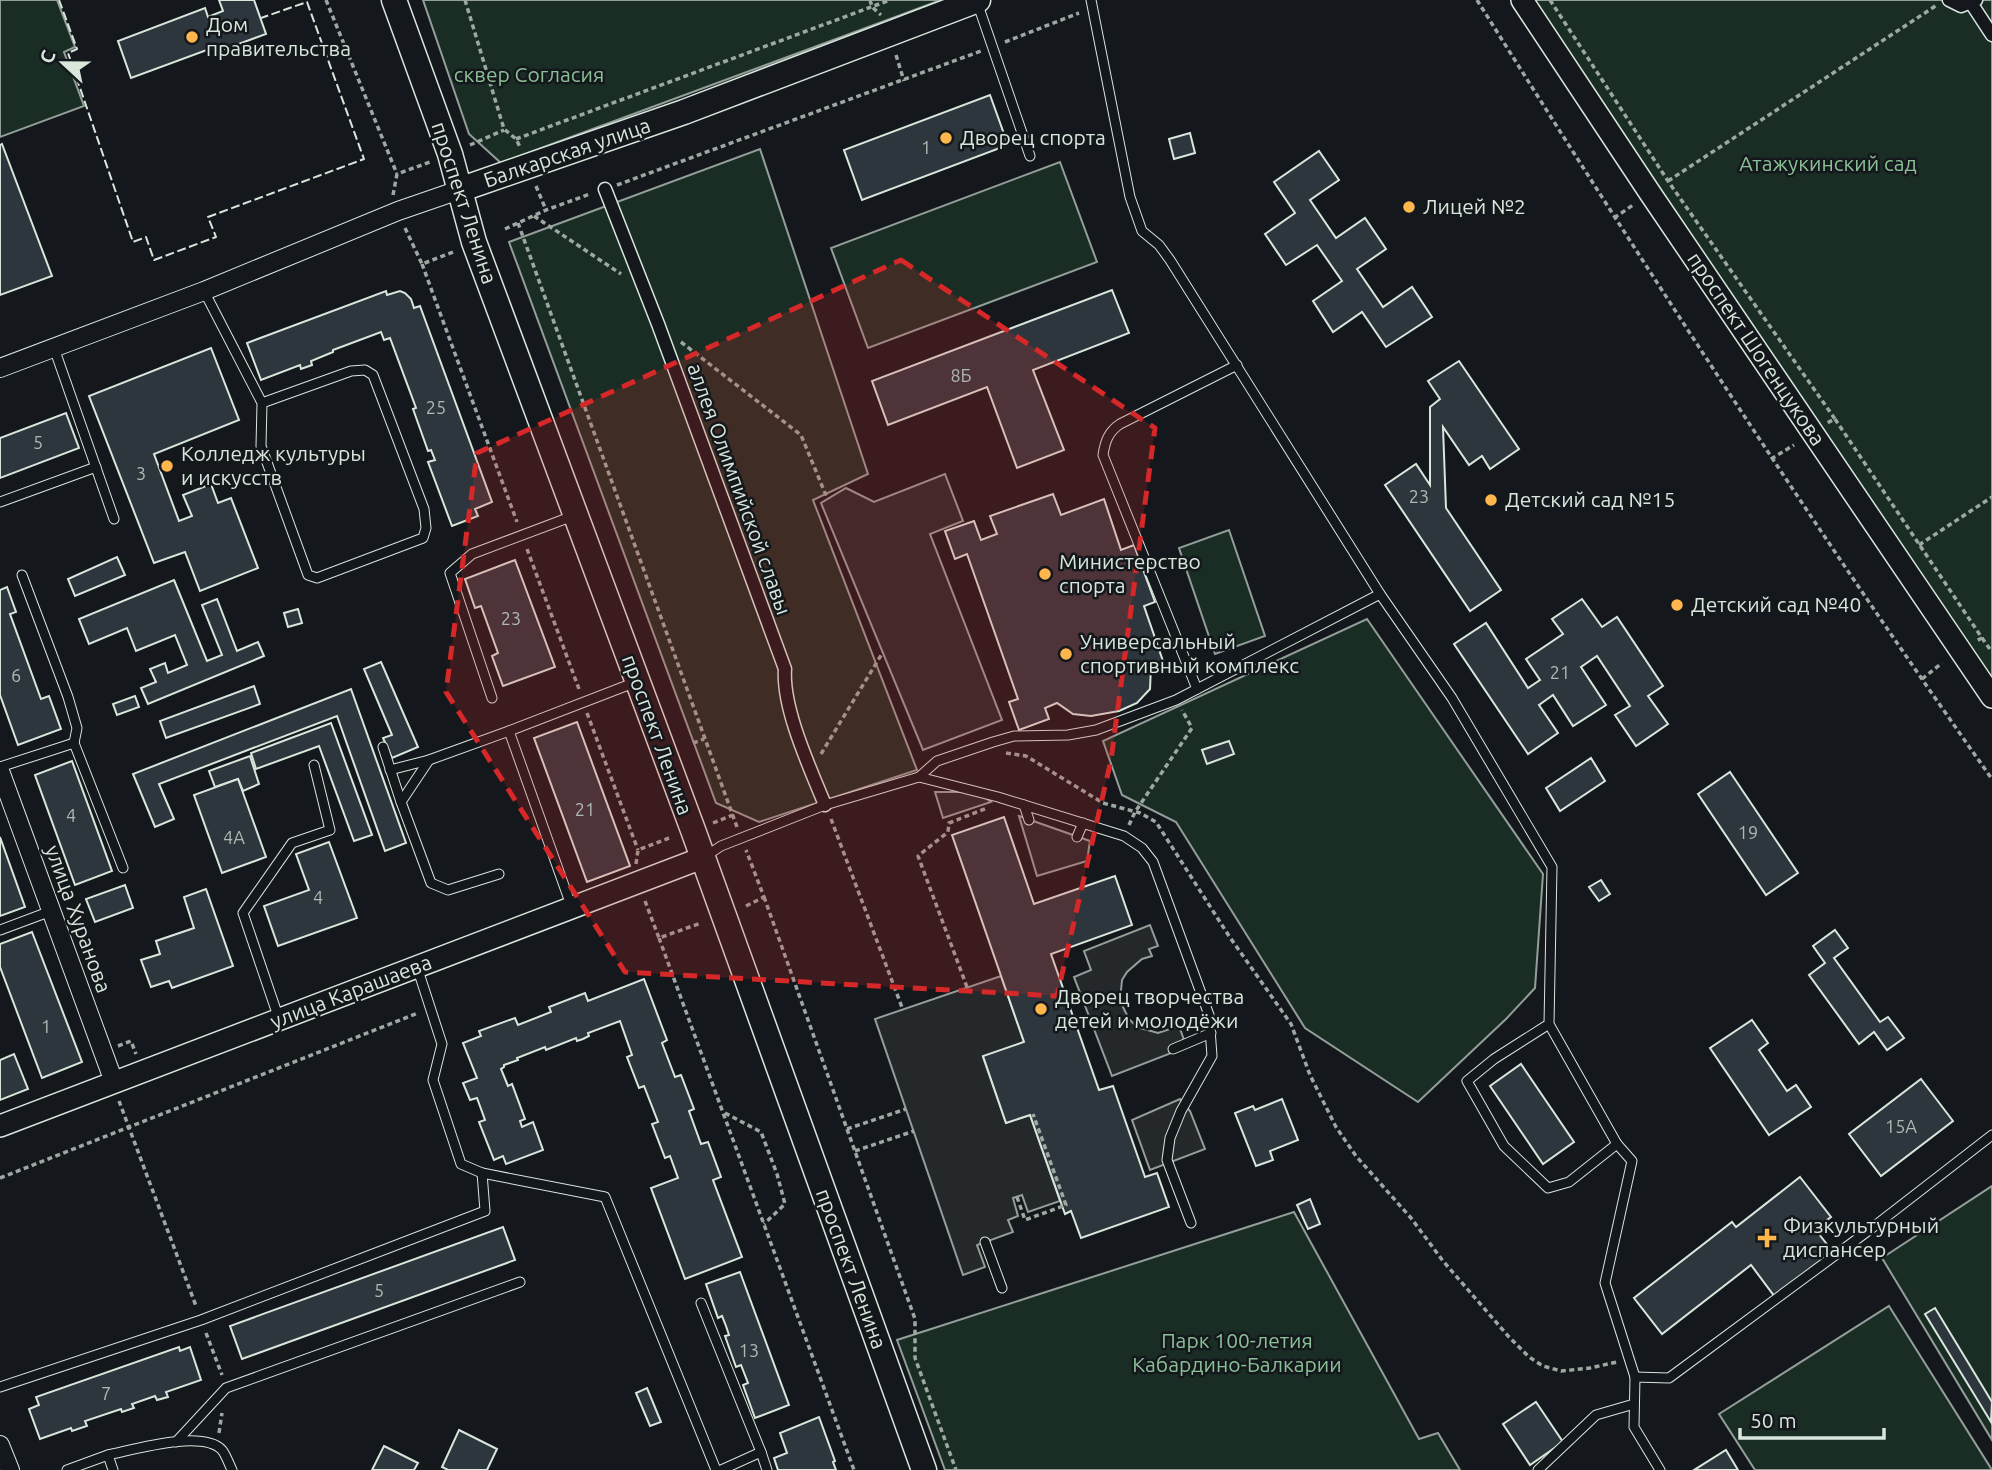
<svg xmlns="http://www.w3.org/2000/svg" width="1992" height="1470" viewBox="0 0 1992 1470" font-family="Ubuntu,sans-serif">
  <rect width="100%" height="100%" fill="#14181c"/>
  <g fill="#1a2d24" stroke="#939e99" stroke-width="2">
    <polygon points="0,0 57,0 75,47 64,52 84,106 0,137"/>
    <polygon points="423,0 941,0 501,163 469,134"/>
    <polygon points="1522,0 1992,0 1992,697"/>
    <polygon points="760,149 868,474 813,500 917,770 759,822 716,803 509,242"/>
    <polygon points="1060,162 1097,262 868,348 831,248"/>
    <polygon points="1229,530 1265,636 1215,654 1179,548"/>
    <polygon points="1367,619 1543,874 1535,988 1506,1019 1418,1102 1305,1028 1176,822 1122,795 1103,741"/>
    <polygon points="1992,1186 1992,1440 1882,1258"/>
    <polygon points="1294,1212 1419,1439 1438,1433 1460,1470 945,1470 897,1340"/>
    <polygon points="1889,1306 1992,1470 1755,1470 1719,1414"/>
  </g>
  <g fill="#24282b" stroke="#939e99" stroke-width="2">
    <polygon points="945,474 963,521 930,534 1002,720 923,750 821,503 846,488 874,502"/>
    <polygon points="935,792 978,792 991,802 943,818"/>
    <polygon points="1019,816 1090,841 1087,861 1037,876"/>
    <polygon points="1150,925 1158,946 1149,949 1152,956 1142,959 1127,972 1122,980 1120,1001 1129,1019 1137,1027 1158,1033 1179,1026 1184,1040 1172,1045 1174,1052 1112,1076 1074,977 1091,970 1084,951"/>
    <polygon points="1001,976 1024,1042 983,1057 1006,1123 1030,1115 1060,1201 1028,1212 1022,1195 1013,1198 1018,1216 1008,1220 1013,1232 977,1245 985,1267 963,1275 875,1019"/>
    <polygon points="1180,1099 1190,1111 1205,1149 1150,1170 1132,1120"/>
  </g>
  <g fill="#2c363c" stroke="#d8e6dc" stroke-width="2">
    <polygon points="219,0 254,0 266,34 225,49 223,44 131,78 118,41 205,8 208,17 223,11"/>
    <polygon points="990,95 1008,145 862,200 844,150"/>
    <polygon points="1190,133 1195,153 1174,159 1169,139"/>
    <polygon points="2,144 52,276 0,295 0,145"/>
    <polygon points="1319,151 1339,180 1310,200 1336,238 1365,218 1386,249 1357,269 1383,307 1412,287 1432,317 1386,347 1362,312 1333,332 1313,301 1342,281 1317,245 1286,265 1265,234 1295,213 1274,182"/>
    <polygon points="1112,290 1129,333 1033,370 1064,450 1017,468 987,387 888,425 872,381"/>
    <polygon points="386,291 387,295 400,291 405,293 411,299 414,308 420,306 492,502 475,509 478,516 452,526 428,462 435,460 431,450 428,451 413,409 416,408 390,338 384,340 381,332 333,350 333,352 311,361 312,365 301,369 300,365 261,380 247,343"/>
    <polygon points="211,348 239,420 154,454 179,521 192,516 183,495 211,484 218,503 231,498 258,568 200,591 185,552 154,563 89,396"/>
    <polygon points="1459,361 1519,449 1490,469 1482,456 1469,465 1443,427 1446,508 1501,590 1470,611 1385,485 1416,464 1430,485 1430,407 1440,399 1428,381"/>
    <polygon points="66,413 79,448 0,478 0,438"/>
    <polygon points="1053,494 1061,515 1104,499 1121,550 1134,545 1155,602 1144,606 1164,664 1151,666 1150,689 1137,703 1119,711 1091,716 1073,714 1057,703 1045,708 1049,719 1019,730 1009,702 1018,699 967,554 955,559 945,531 974,521 981,540 997,534 990,516"/>
    <polygon points="117,557 125,575 75,596 68,579"/>
    <polygon points="515,560 555,667 503,686 492,656 498,653 481,606 475,608 465,579"/>
    <polygon points="174,580 207,661 222,655 202,605 217,599 237,651 258,642 264,656 148,704 141,688 156,682 150,669 165,663 168,673 187,665 175,635 136,651 127,628 89,644 79,619"/>
    <polygon points="7,587 16,612 10,614 41,699 49,696 61,729 18,745 0,695 0,590"/>
    <polygon points="1582,599 1602,627 1617,617 1663,686 1648,696 1668,724 1636,746 1615,715 1630,706 1597,656 1581,667 1606,705 1573,726 1553,695 1539,705 1558,733 1528,754 1454,644 1486,623 1528,688 1540,680 1526,659 1563,634 1552,619"/>
    <polygon points="298,609 302,623 288,627 284,613"/>
    <polygon points="381,662 418,747 392,758 383,738 392,735 364,669"/>
    <polygon points="254,686 260,704 166,738 160,721"/>
    <polygon points="351,689 406,843 385,851 337,716 159,784 174,819 155,827 133,774"/>
    <polygon points="135,696 139,707 117,715 113,704"/>
    <polygon points="577,722 630,866 587,882 534,738"/>
    <polygon points="331,723 372,835 354,841 319,746 256,769 251,753"/>
    <polygon points="1229,741 1234,754 1207,764 1202,750"/>
    <polygon points="250,756 259,784 243,791 238,779 215,787 209,771"/>
    <polygon points="1591,758 1605,781 1560,811 1546,788"/>
    <polygon points="72,761 112,871 75,885 35,775"/>
    <polygon points="1730,772 1798,873 1766,895 1698,794"/>
    <polygon points="238,779 266,857 222,873 194,795"/>
    <polygon points="1004,817 1034,904 1115,876 1132,925 1051,954 1099,1090 1113,1086 1145,1177 1157,1173 1169,1207 1081,1238 1071,1211 1065,1214 1030,1115 1006,1123 983,1056 1024,1042 952,835"/>
    <polygon points="0,837 25,907 0,916"/>
    <polygon points="329,842 357,918 278,946 264,906 309,890 296,854"/>
    <polygon points="1601,880 1610,894 1599,901 1589,887"/>
    <polygon points="125,885 133,908 95,922 86,899"/>
    <polygon points="206,889 233,966 172,988 169,981 151,987 141,960 160,954 156,941 194,928 184,897"/>
    <polygon points="1835,930 1848,948 1834,958 1880,1022 1888,1017 1904,1038 1887,1050 1874,1032 1859,1044 1809,975 1825,963 1813,946"/>
    <polygon points="32,932 82,1062 42,1078 0,967 0,944"/>
    <polygon points="644,979 667,1040 662,1043 675,1077 681,1075 694,1109 689,1111 701,1144 708,1142 721,1177 713,1180 742,1257 685,1279 651,1188 678,1178 670,1156 665,1158 652,1124 658,1122 644,1086 639,1088 627,1057 632,1055 620,1021 588,1033 589,1036 583,1039 577,1041 576,1038 546,1050 545,1047 517,1058 518,1060 504,1065 504,1067 501,1069 508,1086 512,1084 525,1119 520,1121 522,1127 533,1122 543,1150 506,1164 503,1156 494,1160 479,1122 485,1120 477,1098 470,1100 463,1083 477,1078 463,1043 481,1036 479,1031 515,1018 518,1025 551,1012 549,1007 585,993 588,1001"/>
    <polygon points="1752,1020 1768,1043 1759,1050 1787,1091 1796,1085 1811,1107 1769,1135 1710,1048"/>
    <polygon points="14,1054 28,1089 0,1100 0,1060"/>
    <polygon points="1521,1064 1574,1142 1543,1164 1490,1086"/>
    <polygon points="1921,1079 1953,1121 1881,1176 1849,1134"/>
    <polygon points="1282,1099 1298,1140 1270,1151 1273,1160 1256,1166 1235,1113 1253,1106 1255,1110"/>
    <polygon points="1800,1177 1831,1217 1815,1229 1833,1252 1775,1297 1751,1265 1662,1334 1634,1298 1732,1222 1736,1227"/>
    <polygon points="1310,1199 1320,1224 1308,1229 1297,1205"/>
    <polygon points="503,1227 515,1260 242,1359 230,1326"/>
    <polygon points="740,1272 789,1405 755,1418 743,1385 748,1383 741,1365 736,1367 725,1336 729,1335 726,1326 722,1316 718,1318 706,1284"/>
    <polygon points="1935,1308 1992,1402 1991,1422 1925,1314"/>
    <polygon points="179,1347 180,1351 190,1347 201,1380 166,1392 168,1397 157,1400 155,1396 132,1404 134,1408 122,1412 121,1409 85,1421 87,1426 72,1431 71,1428 40,1439 29,1409 39,1405 36,1397"/>
    <polygon points="647,1388 661,1422 650,1426 636,1393"/>
    <polygon points="1536,1402 1563,1442 1530,1465 1503,1424"/>
    <polygon points="819,1417 835,1461 833,1462 836,1470 778,1470 774,1458 787,1453 780,1433"/>
    <polygon points="459,1430 497,1449 487,1470 448,1470 442,1467"/>
    <polygon points="384,1446 418,1463 414,1470 372,1470"/>
    <polygon points="1726,1450 1738,1470 1694,1470"/>
  </g>
  <g fill="none" stroke-linecap="round" stroke-linejoin="round">
    <g stroke="#d8e6dc" stroke-width="11">
      <g id="service">
        <polyline points="1091,0 1130,197 1142,231 1159,245 1170,260 1380,594 1452,698 1552,867 1549,1024 1617,1144 1569,1182 1548,1188 1504,1146 1467,1081 1494,1059 1549,1024"/>
        <polyline points="977,2 1030,156"/>
        <polyline points="204,291 262,403 261,446 308,575 317,578 423,538 426,528 424,509 373,375 365,370 351,371 262,403"/>
        <polyline points="54,348 114,519"/>
        <polyline points="0,502 96,467"/>
        <polyline points="22,575 68,697 77,728 74,743"/>
        <path d="M1197 689 1103 455C1105 442 1108 432 1120 424L1237 365"/>
        <polyline points="492,698 450,573 472,554 573,516"/>
        <polyline points="509,731 636,682"/>
        <polyline points="383,747 401,802"/>
        <polyline points="0,767 74,743 123,868"/>
        <polyline points="390,770 429,760"/>
        <polyline points="919,777 937,761 993,742 1014,736 1068,735 1096,730 1176,700 1380,594"/>
        <polyline points="1024,805 1029,820"/>
        <polyline points="1077,837 1083,823"/>
        <polyline points="706,856 721,846 825,805 919,777 998,797 1124,836 1142,848 1153,862 1209,1015 1212,1056 1181,1111 1170,1138 1167,1160 1191,1223"/>
        <polyline points="499,874 448,890 431,883 401,802 429,760 509,731 572,908"/>
        <polyline points="0,930 51,911"/>
        <polyline points="417,967 442,1044 433,1080 461,1164 482,1173 605,1197 716,1470"/>
        <polyline points="279,1019 243,913 292,843 330,830 314,765"/>
        <polyline points="1173,1049 1211,1033"/>
        <polyline points="1617,1144 1632,1161 1605,1283 1635,1377"/>
        <polyline points="985,1242 1002,1288"/>
        <polyline points="701,1303 761,1452"/>
        <polyline points="0,1387 201,1320 485,1211 482,1173"/>
        <polyline points="176,1442 226,1388 520,1282"/>
        <path d="M108 1455C133 1450 202 1429 222 1450 226 1455 229 1464 232 1470"/>
        <polyline points="67,1470 108,1455 113,1470"/>
        <polyline points="721,1470 761,1452 767,1470"/>
        <polyline points="1538,1470 1596,1415 1634,1404"/>
        <polyline points="1660,1470 1634,1427 1635,1377 1669,1378 1872,1228 1992,1135"/>
      </g>
    </g>
    <g stroke="#d8e6dc" stroke-width="15">
      <g id="pedestrian">
        <polyline points="1949,0 1961,6 1976,0"/>
        <polyline points="1971,3 1992,35"/>
        <path d="M605 189 658 324 785 669C782 708 810 768 825 805"/>
      </g>
    </g>
    <g stroke="#d8e6dc" stroke-width="20">
      <g id="minor">
        <polyline points="0,368 204,291 398,211 459,190"/>
        <polyline points="0,771 114,1082"/>
        <polyline points="0,1445 10,1470"/>
      </g>
    </g>
    <g stroke="#d8e6dc" stroke-width="24">
      <g id="tertiary">
        <polyline points="1522,0 1650,193 1992,697"/>
        <polyline points="0,1126 702,858"/>
      </g>
    </g>
    <g stroke="#d8e6dc" stroke-width="27">
      <g id="secondary">
        <polyline points="394,0 450,154 474,242 693,830 924,1470"/>
        <polyline points="459,190 684,112 978,0"/>
      </g>
    </g>
    <g stroke="#9da8a2" stroke-width="3.5" stroke-dasharray="5 3.5" stroke-linecap="butt">
      <polyline points="326,0 397,174"/>
      <polyline points="465,0 504,129 516,139 520,147"/>
      <polyline points="870,0 872,7 881,15"/>
      <path d="M1477 0C1643 264 1812 525 1992 779"/>
      <polyline points="1550,0 1668,181 1835,419 1827,423"/>
      <polyline points="1005,42 1079,13"/>
      <polyline points="896,55 904,81"/>
      <polyline points="516,139 890,0"/>
      <polyline points="470,145 504,130"/>
      <polyline points="1668,181 1937,5"/>
      <polyline points="617,185 981,51"/>
      <polyline points="536,186 546,210"/>
      <polyline points="393,195 397,174 430,162"/>
      <polyline points="534,216 621,274"/>
      <polyline points="1614,218 1633,205"/>
      <polyline points="518,223 737,827"/>
      <polyline points="405,228 422,264 456,251"/>
      <polyline points="505,229 546,210 590,194"/>
      <polyline points="422,264 517,522"/>
      <polyline points="681,342 801,435 825,493 829,498"/>
      <polyline points="1835,419 1982,638 1976,641"/>
      <polyline points="1771,459 1794,445"/>
      <polyline points="1919,545 1992,497"/>
      <polyline points="527,549 579,689"/>
      <polyline points="1982,638 1992,652"/>
      <polyline points="1922,679 1942,663"/>
      <polyline points="587,713 638,850"/>
      <polyline points="693,743 704,739"/>
      <polyline points="1006,753 1026,756 1103,803 1140,813 1156,822 1229,936 1291,1024 1310,1075 1336,1127 1356,1156 1411,1218 1443,1261 1509,1337 1529,1357 1543,1366 1561,1371 1590,1368 1617,1362"/>
      <polyline points="821,754 883,652"/>
      <polyline points="831,819 903,1010"/>
      <polyline points="713,823 733,815"/>
      <polyline points="1129,825 1135,812 1192,728 1182,710"/>
      <polyline points="636,864 638,850 669,838"/>
      <polyline points="764,897 915,1319 915,1358 956,1470"/>
      <polyline points="645,901 659,938 701,923"/>
      <polyline points="746,906 764,897 746,850"/>
      <polyline points="659,938 854,1470"/>
      <polyline points="967,987 918,856 948,832 949,823 987,808"/>
      <polyline points="118,1046 131,1041 136,1054"/>
      <polyline points="119,1101 196,1306"/>
      <polyline points="725,1113 761,1132 777,1174 785,1204 764,1224"/>
      <polyline points="847,1129 906,1109"/>
      <polyline points="855,1151 914,1131"/>
      <polyline points="0,1178 418,1013"/>
      <polyline points="1017,1197 1025,1220 1066,1205 1033,1114"/>
      <polyline points="206,1333 222,1375"/>
      <polyline points="219,1433 222,1413"/>
    </g>
    <use href="#service" stroke="#14181c" stroke-width="9"/>
    <use href="#pedestrian" stroke="#14181c" stroke-width="12"/>
    <use href="#minor" stroke="#14181c" stroke-width="18"/>
    <use href="#tertiary" stroke="#14181c" stroke-width="21"/>
    <use href="#secondary" stroke="#14181c" stroke-width="24"/>
    <polyline stroke="#d8e6dc" stroke-width="2" stroke-dasharray="9 3.5" stroke-linecap="butt" points="59,0 77,49 68,53 133,242 146,237 154,260 216,237 208,217 364,159 307,2 261,18"/>
  </g>
  <path fill="#d62828" fill-opacity="0.2" stroke="#d62828" stroke-width="5" stroke-dasharray="14 9" stroke-linejoin="round" d="M901 260 1155 428 1111 760 1057 996 625 972 446 692 477 453Z"/>
  <g fill="#ffb74d" stroke="#14181c" stroke-width="2.5">
    <circle cx="192" cy="37" r="7"/>
    <circle cx="946" cy="138" r="7"/>
    <circle cx="1409" cy="207" r="7"/>
    <circle cx="167" cy="466" r="7"/>
    <circle cx="1491" cy="500" r="7"/>
    <circle cx="1045" cy="574" r="7"/>
    <circle cx="1677" cy="605" r="7"/>
    <circle cx="1066" cy="654" r="7"/>
    <circle cx="1041" cy="1009" r="7"/>
    <path d="M1763.5 1227.5h7v7h7v7h-7v7h-7v-7h-7v-7h7z"/>
  </g>
  <g text-anchor="middle" stroke-width="5" stroke-linejoin="round" paint-order="stroke">
    <g font-size="18" fill="#adbab4">
      <text x="926" y="154">1</text>
      <text x="961" y="382">8Б</text>
      <text x="436" y="414">25</text>
      <text x="38" y="449">5</text>
      <text x="141" y="480">3</text>
      <text x="1419" y="503">23</text>
      <text x="511" y="625">23</text>
      <text x="1560" y="679">21</text>
      <text x="16" y="682">6</text>
      <text x="585" y="816">21</text>
      <text x="71" y="822">4</text>
      <text x="1748" y="839">19</text>
      <text x="234" y="844">4А</text>
      <text x="318" y="904">4</text>
      <text x="46" y="1033">1</text>
      <text x="1901" y="1133">15А</text>
      <text x="379" y="1297">5</text>
      <text x="749" y="1357">13</text>
      <text x="106" y="1400">7</text>
    </g>
    <g font-size="21" fill="#d8e6dc" stroke="#14181c" text-anchor="start">
      <text x="206" y="32">Дом<tspan x="206" dy="24">правительства</tspan></text>
      <text x="960" y="145">Дворец спорта</text>
      <text x="1423" y="214">Лицей №2</text>
      <text x="181" y="461">Колледж культуры<tspan x="181" dy="24">и искусств</tspan></text>
      <text x="1505" y="507">Детский сад №15</text>
      <text x="1059" y="569">Министерство<tspan x="1059" dy="24">спорта</tspan></text>
      <text x="1691" y="612">Детский сад №40</text>
      <text x="1080" y="649">Универсальный<tspan x="1080" dy="24">спортивный комплекс</tspan></text>
      <text x="1055" y="1004">Дворец творчества<tspan x="1055" dy="24">детей и молодёжи</tspan></text>
      <text x="1783" y="1233">Физкультурный<tspan x="1783" dy="24">диспансер</tspan></text>
    </g>
    <g font-size="21" fill="#8ac095" stroke="#14181c">
      <text x="529" y="82">сквер Согласия</text>
      <text x="1828" y="171">Атажукинский сад</text>
      <text x="1237" y="1348">Парк 100-летия<tspan x="1237" dy="24">Кабардино-Балкарии</tspan></text>
    </g>
    <g font-size="21" fill="#d8e6dc" stroke="#14181c">
      <text transform="translate(567 153) rotate(-19)" y="7">Балкарская улица</text>
      <text transform="translate(464 203) rotate(72)" y="7">проспект Ленина</text>
      <text transform="translate(1756 349) rotate(56)" y="7">проспект Шогенцукова</text>
      <text transform="translate(739 489) rotate(70)" y="7">аллея Олимпийской славы</text>
      <text transform="translate(657 735) rotate(70)" y="7">проспект Ленина</text>
      <text transform="translate(78 919) rotate(70)" y="7">улица Хуранова</text>
      <text transform="translate(351 992) rotate(-21)" y="7">улица Карашаева</text>
      <text transform="translate(851 1269) rotate(70)" y="7">проспект Ленина</text>
    </g>
  </g>
  <g transform="translate(63 63) rotate(292)" stroke="#14181c" stroke-width="5" paint-order="stroke">
  <path d="M0-5L12 26L0 18L-12 26Z" fill="#d8e6dc"/>
  <text y="-10" font-size="19" font-weight="bold" text-anchor="middle" fill="#d8e6dc">С</text>
  </g>
  <path d="M1740 1428v10h144v-10" fill="none" stroke="#d8e6dc" stroke-width="3.5"/>
  <text x="1750" y="1428" font-size="21" fill="#d8e6dc" stroke="#14181c" stroke-width="5" paint-order="stroke">50 m</text>
</svg>
